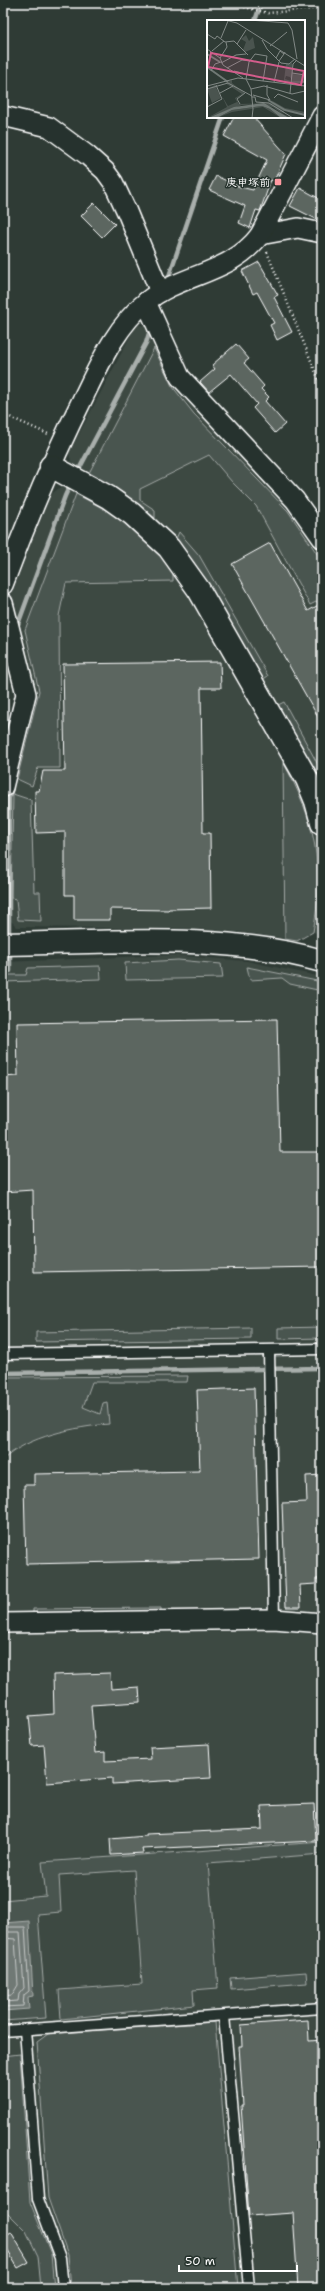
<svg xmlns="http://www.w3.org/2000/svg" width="325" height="2291" viewBox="0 0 325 2291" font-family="'Shantell Sans','Klee One',sans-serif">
  <rect width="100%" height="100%" fill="#2f3b35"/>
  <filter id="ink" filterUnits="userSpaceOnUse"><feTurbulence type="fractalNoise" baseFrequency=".025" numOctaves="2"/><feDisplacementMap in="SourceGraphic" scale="8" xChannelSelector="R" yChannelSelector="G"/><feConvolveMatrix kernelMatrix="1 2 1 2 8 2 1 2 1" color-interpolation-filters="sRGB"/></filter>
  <g filter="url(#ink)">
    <g fill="#3c4842">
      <polygon points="136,325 152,326 291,507 322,550 322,935 313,932 297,941 247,933 191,929 17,927 4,914 6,798 31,691 9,601 43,508 50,495 63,485 72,465 69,453"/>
      <polygon points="171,955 247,961 322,977 322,2288 3,2288 3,962"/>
    </g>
    <g fill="#4a544f" stroke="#a4aaa7">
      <polygon points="154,348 172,386 194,414 288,511 322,561 322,599 310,605 256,506 232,482 209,455 140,489 140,500 155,510 155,518 125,494 89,473"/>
      <polygon points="76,494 119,517 162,555 173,570 173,581 66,583 59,616 60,768 38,768 32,786 17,779 39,691 25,630"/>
      <path d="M179 532 199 555 268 676 262 680C235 632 211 581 176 539Z"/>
      <polygon points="284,702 322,772 322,788 276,706"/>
      <path d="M283 762C315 819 325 867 313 932L297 941 285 939Z"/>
      <polygon points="13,794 31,800 34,892 40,892 41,921 18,920 16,899 11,898"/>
      <polygon points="178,960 221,964 223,978 126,980 125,963"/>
      <polygon points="100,966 101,979 3,982 3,975 26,975 28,968"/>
      <polygon points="247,967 322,982 322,991 290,984 282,978 250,980"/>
      <polygon points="322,1327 322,1338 278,1339 278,1328"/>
      <polygon points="251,1328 251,1339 36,1342 36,1332"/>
      <path d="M188 1376 187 1382H92L83 1407 100 1414 103 1403 107 1402 109 1424C76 1427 27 1436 3 1460V1377Z"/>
      <polygon points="161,1608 161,1613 33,1614 33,1609"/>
      <polygon points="322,1842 322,1854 208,1863 218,1988 193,1990 194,2005 61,2019 59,1990 142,1984 134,1870 59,1875 61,1912 38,1914 46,2018 3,2021 3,1900 46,1896 42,1862"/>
      <polygon points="306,1972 307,1983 231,1989 230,1978"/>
      <polygon points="215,2022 238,2288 71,2288 68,2255 48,2198 37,2042 48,2034"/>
      <polygon points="20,2054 30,2202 51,2254 54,2288 41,2288 38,2256 26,2231 3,2208 3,2056"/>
    </g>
    <polygon fill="#707975" stroke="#a9afac" points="29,1921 33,1996 28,1997 29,2009 3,2011 3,1923"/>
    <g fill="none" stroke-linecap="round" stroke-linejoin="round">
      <g stroke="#c6c9c8" stroke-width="1">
        <polyline points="3,1927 25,1927 29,1991 24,1995 23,2006 3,2007"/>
        <polyline points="3,1932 20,1932 24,1988 19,1994 18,2001 3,2002"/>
        <polyline points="3,1938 15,1939 18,1985 12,1995 3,1996"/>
      </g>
      <g stroke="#a9afac" stroke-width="4.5">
        <polyline points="255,21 261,3"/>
        <polyline points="167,282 223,117"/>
        <polyline points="77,473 146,343 151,327"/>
        <polyline points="17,627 65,496 71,483"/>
        <polyline points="9,938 9,798 12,788"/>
        <polyline points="3,971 10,971 10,949"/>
        <polyline points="3,1373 322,1368"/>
      </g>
    </g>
    <g fill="#5b6661" stroke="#fff">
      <polygon points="234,117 253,117 286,154 274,181 271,180 260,211 256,210 250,228 239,223 245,206 209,190 216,176 240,187 253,190 267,160 224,136"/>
      <polygon points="300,188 322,200 322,222 290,206"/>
      <polygon points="94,203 115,224 102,237 81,216"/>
      <polygon points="259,262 278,295 274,297 292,332 277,340 270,325 274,323 257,292 253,294 242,271"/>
      <polygon points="236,344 249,359 244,363 264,386 261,389 269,397 265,401 285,424 275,433 253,408 257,404 231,374 209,392 200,382 215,369 212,365"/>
      <polygon points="270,543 308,611 322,603 322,724 232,564"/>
      <polygon points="220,662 221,688 201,688 203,833 210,833 211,908 169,909 168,910 110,909 110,920 74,920 74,895 65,895 65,832 36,833 35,791 39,791 43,771 65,771 63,664"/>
      <polygon points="277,1019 280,1152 322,1152 322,1267 34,1272 33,1190 3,1192 3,1077 18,1076 17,1023"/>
      <polygon points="254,1388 259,1559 26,1564 24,1485 34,1485 34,1474 200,1471 197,1390"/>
      <polygon points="322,1475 322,1579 316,1579 316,1584 300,1585 301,1607 286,1607 282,1503 307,1502 306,1476"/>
      <polygon points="110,1673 111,1689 139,1687 140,1702 91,1705 95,1753 105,1752 105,1761 151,1759 150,1747 209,1744 211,1778 112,1784 112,1778 47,1783 44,1745 32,1746 29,1716 54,1714 53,1675"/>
      <polygon points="314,1804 316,1841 142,1849 143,1853 111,1855 110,1839 146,1836 146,1834 262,1829 261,1806"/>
      <polygon points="308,2020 309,2041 322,2040 322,2288 298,2288 293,2213 249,2216 241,2106 243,2106 239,2046 242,2046 241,2025"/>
      <polygon points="11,2232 29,2262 18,2268 3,2243 3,2237"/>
    </g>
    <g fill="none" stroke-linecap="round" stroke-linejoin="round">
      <g stroke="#fff" stroke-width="13">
        <g id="lane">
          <polyline points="269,1351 274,1619"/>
          <polyline points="3,1354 322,1349"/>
          <polyline points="224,2016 249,2288"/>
          <polyline points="25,2030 38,2199 60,2258 63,2288"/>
          <polyline points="3,2031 322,2008"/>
        </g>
      </g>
      <g stroke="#fff" stroke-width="22">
        <g id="street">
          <polyline points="3,116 49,127 87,155 105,171 113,182 127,212 160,292"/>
          <polyline points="260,235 298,228 322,233"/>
          <polyline points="146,302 180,377 295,500 322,538"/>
          <path d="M3 585C27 520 53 458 84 396 100 363 117 325 147 301 183 273 231 274 260 235L322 116"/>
          <polyline points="3,603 26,694 3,787"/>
          <polyline points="3,1623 274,1619 322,1623"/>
        </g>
      </g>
      <g stroke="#fff" stroke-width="25">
        <g id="secondary">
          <polyline points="51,466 108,497 132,514 169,548 199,590 307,779 316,801 322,823"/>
          <path d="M3 944C108 943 220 932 322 961"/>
        </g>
      </g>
      <g stroke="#fff" stroke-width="2.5" stroke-dasharray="1 3" stroke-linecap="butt">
        <polyline points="229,3 268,13 322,8"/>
        <polyline points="267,252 322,388"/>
        <polyline points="3,414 48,434"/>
      </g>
      <use href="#lane" stroke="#26332d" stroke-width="10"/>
      <use href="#street" stroke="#26332d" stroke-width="19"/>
      <use href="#secondary" stroke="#26332d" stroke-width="22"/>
    </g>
  </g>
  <rect fill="#ff9aa2" stroke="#26332d" stroke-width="1.5" x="274" y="178" width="8" height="8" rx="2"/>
  <g text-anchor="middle" stroke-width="3" stroke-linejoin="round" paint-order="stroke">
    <g font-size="11" font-weight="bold" fill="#fff" stroke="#26332d" text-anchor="end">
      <text x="270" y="186">庚申塚前</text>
    </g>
  </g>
  <g transform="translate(207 20)">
    <rect width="98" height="98" fill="#2f3b35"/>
    <path d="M39 15 42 21 46 17 48 28 38 32 36 30 39 22 34 19ZM85 43V54L98 55 97 61H85L83 57 79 56 78 59 84 61 83 63H78L77 60 79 44ZM25 60V63L38 73 29 79 32 84 65 83 71 87 64 80 78 88 98 92V94L77 89V93L73 92 78 95 85 98H82L78 96 66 87 51 84 35 85 0 98 20 87 15 76 21 86 30 82 28 78 35 74 18 63ZM8 65 14 78 5 83 0 69ZM55 86 63 89 74 98 56 87 25 92 10 98 25 90Z" fill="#4a544f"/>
    <path d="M57 83 82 98H74L63 89 55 86 25 90 10 98H1L27 87Z" fill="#707975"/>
    <path fill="none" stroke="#707975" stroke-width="2" d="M0 34 13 42M0 47 21 62M61 80 78 90 98 95"/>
    <path fill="none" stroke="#828986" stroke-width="1" d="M18 0 30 3 98 46M42 0 81 3 85 10 90 39M0 14 8 19 10 16 18 22 27 21 41 35M14 18 21 1M55 20 60 29 74 43 82 44 88 39M30 24 39 10M63 26 80 12M0 29 13 38 16 45 36 58M5 31 17 21M77 34 72 41 69 38 73 31 77 34 78 32M13 38 20 27 19 22M14 43 29 35 39 34M20 48 35 40 43 41M4 51 8 44 14 42M27 51 39 54M85 53 98 55M67 62 72 42M84 62H97L98 55M0 66 31 58 98 66M0 69 21 63 45 76M44 69 39 59 42 42 48 34 60 36 56 61M13 73 26 66M83 73 86 44 90 40M46 75 63 80 60 75V65M45 77H48L49 82 62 83 86 98M67 78 71 74 91 82M33 84 30 79 38 73M0 87 15 79 9 65M45 98 46 89 44 69 57 66 85 74 98 71"/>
    <path fill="#d45d8c" fill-opacity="0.15" stroke="#d45d8c" stroke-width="2" d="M4 33 97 51 94 65 1 47Z"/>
    <rect width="98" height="98" fill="none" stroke="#fff" stroke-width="2"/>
  </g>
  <rect width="325" height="2291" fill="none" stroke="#26332d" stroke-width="16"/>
  <rect x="8" y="8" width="309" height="2275" fill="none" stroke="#fff" stroke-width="1.5" filter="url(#ink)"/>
  <path d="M179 2265v6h118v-6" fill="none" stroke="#ffffff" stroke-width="2"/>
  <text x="185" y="2265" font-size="12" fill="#ffffff" stroke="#26332d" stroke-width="3" paint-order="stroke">50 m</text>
</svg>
